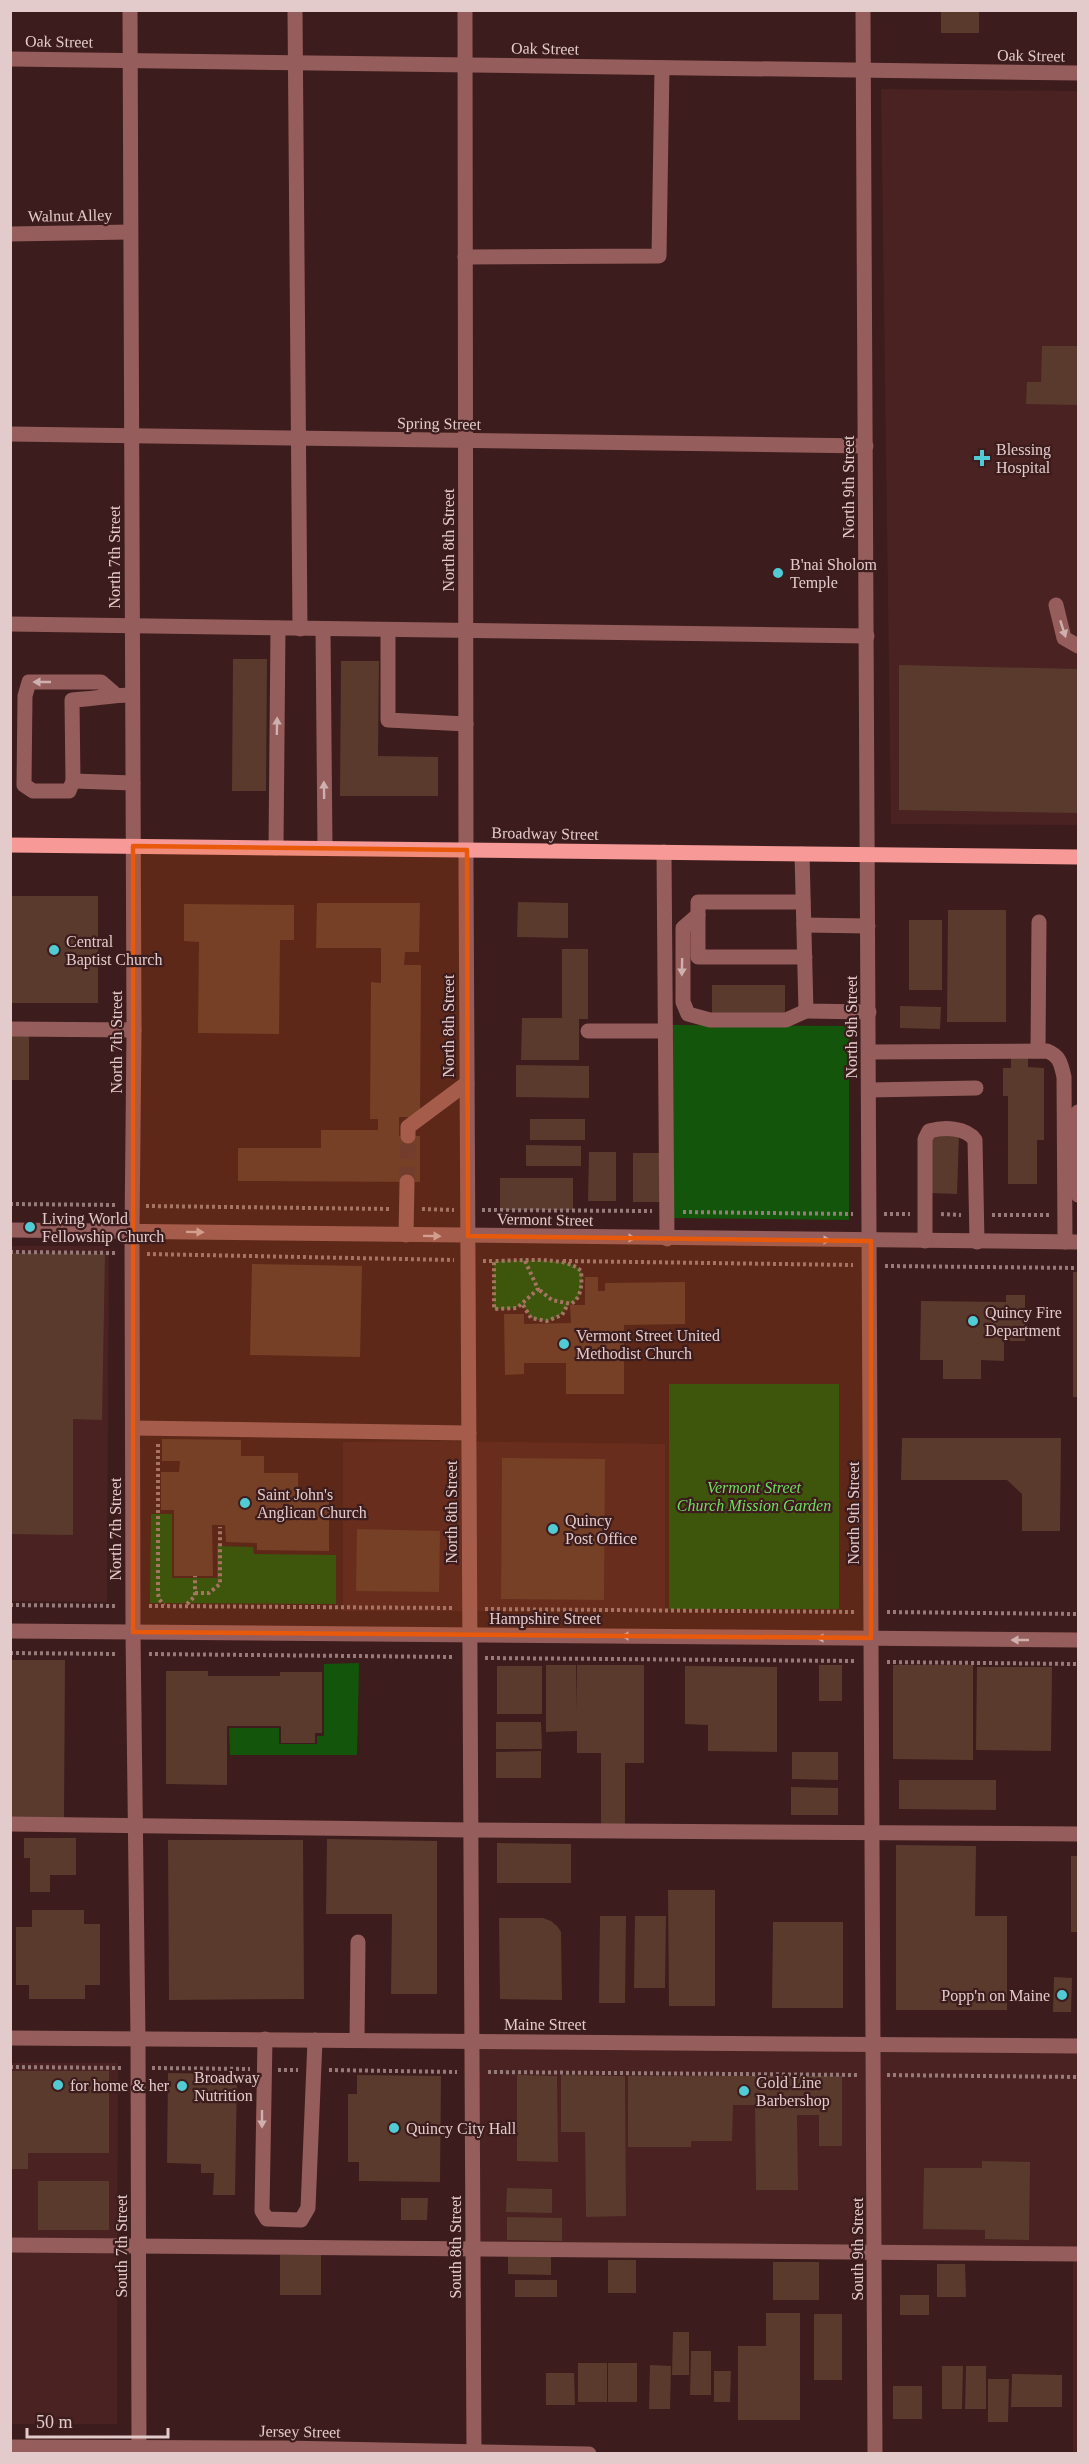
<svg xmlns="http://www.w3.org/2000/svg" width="1089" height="2464" viewBox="0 0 1089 2464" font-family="'Times New Roman',serif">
  <rect width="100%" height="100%" fill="#3c1c1c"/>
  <g fill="#492221">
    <polygon points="881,89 1078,91 1078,825 891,824"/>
    <polygon points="11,1246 109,1246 107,1602 11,1601"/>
    <polygon points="439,1441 665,1444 665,1611 343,1611 343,1442"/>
    <polygon points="472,2041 1078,2046 1078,2453 1073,2453 1073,2254 473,2248"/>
    <polygon points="11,2063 118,2063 117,2424 11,2424"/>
  </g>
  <g fill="#14550c">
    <polygon points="673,1025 849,1026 849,1220 672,1218"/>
    <path d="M494 1261C510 1261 574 1256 581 1271 584 1278 581 1292 578 1299 574 1302 569 1304 566 1308 557 1320 547 1324 531 1318L523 1305 510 1309H494Z"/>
    <rect x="669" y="1384" width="170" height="225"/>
    <polygon points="151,1514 172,1514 172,1578 217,1578 217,1546 253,1547 254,1554 336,1555 336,1604 150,1603"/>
    <polygon points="359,1663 357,1755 230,1755 229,1728 279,1728 279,1744 317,1744 317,1736 324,1736 324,1664"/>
  </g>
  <g fill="#5a3a2d">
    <rect x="941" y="10" width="38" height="23"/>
    <polygon points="1042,346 1078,346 1077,405 1026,404 1027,382 1041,382"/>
    <polygon points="233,659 267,659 266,791 232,791"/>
    <polygon points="341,661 379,661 378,756 438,757 438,796 340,796"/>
    <polygon points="899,665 1078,669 1078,813 899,810"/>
    <rect x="10" y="896" width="88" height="107"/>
    <polygon points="518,902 568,903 568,938 517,937"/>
    <polygon points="317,903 420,903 419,952 405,952 404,965 421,965 420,1117 399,1117 399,1136 420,1136 420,1182 238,1181 238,1148 321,1148 321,1130 378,1130 378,1119 370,1119 371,982 381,983 381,948 316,948"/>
    <polygon points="184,904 294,905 294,940 280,940 279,1034 198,1033 199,942 184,941"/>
    <polygon points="948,910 1006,910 1006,1022 947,1022"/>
    <rect x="909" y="920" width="33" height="70"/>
    <polygon points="562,949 588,949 588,1019 579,1019 579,1060 521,1060 522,1018 562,1018"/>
    <rect x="712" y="985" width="73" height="29"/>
    <polygon points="900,1006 941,1007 940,1029 900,1028"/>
    <rect x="10" y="1036" width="19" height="44"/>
    <polygon points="1011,1058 1028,1058 1028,1067 1044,1068 1044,1140 1037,1140 1037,1184 1008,1184 1008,1096 1003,1096 1003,1068 1011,1068"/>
    <polygon points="516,1065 589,1066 589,1098 516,1097"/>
    <rect x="530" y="1119" width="55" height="21"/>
    <polygon points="931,1134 959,1134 957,1194 930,1193"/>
    <polygon points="526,1145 581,1146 581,1166 526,1166"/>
    <polygon points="589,1152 616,1152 616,1201 588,1201"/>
    <polygon points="633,1153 661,1153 660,1202 633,1202"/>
    <rect x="500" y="1178" width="73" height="32"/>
    <polygon points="10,1253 105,1254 102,1420 73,1419 73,1535 10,1534"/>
    <polygon points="252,1264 362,1266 360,1357 250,1355"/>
    <rect x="1073" y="1272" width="5" height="125"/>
    <polygon points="585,1277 598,1277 598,1291 605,1291 605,1283 685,1282 685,1324 624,1325 624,1394 566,1394 566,1363 524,1363 524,1374 505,1375 504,1314 524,1314 524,1324 571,1323 570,1305 585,1305"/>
    <polygon points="1006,1295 1025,1295 1025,1341 1004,1341 1004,1361 981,1360 981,1379 943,1379 943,1360 920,1360 921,1301 1006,1302"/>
    <polygon points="902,1438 1061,1438 1060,1531 1022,1531 1022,1494 1007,1480 901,1480"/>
    <polygon points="162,1439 241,1440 241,1456 264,1456 264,1473 298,1473 298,1496 329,1496 329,1551 257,1550 257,1543 226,1542 225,1525 212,1525 213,1576 174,1576 174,1510 161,1510 161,1472 179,1472 180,1461 162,1461"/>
    <polygon points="502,1458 605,1459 604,1600 501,1599"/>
    <polygon points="357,1529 440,1531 439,1592 356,1591"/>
    <polygon points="10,1660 65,1660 64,1818 12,1818"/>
    <polygon points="546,1665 576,1665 576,1712 577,1665 644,1665 644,1763 625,1763 625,1828 601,1828 601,1753 577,1753 577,1731 546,1732"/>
    <rect x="819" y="1665" width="23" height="36"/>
    <polygon points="893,1665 973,1665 973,1760 893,1759"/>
    <rect x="497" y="1666" width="45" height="48"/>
    <polygon points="685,1666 777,1667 777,1752 708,1751 708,1725 685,1724"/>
    <polygon points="977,1667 1052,1667 1051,1751 976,1750"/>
    <polygon points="166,1671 208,1671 208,1676 280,1676 280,1672 322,1672 322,1733 315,1733 315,1743 281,1743 281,1726 227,1726 227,1785 166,1784"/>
    <polygon points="496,1722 541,1722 542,1749 496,1749"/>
    <polygon points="541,1751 541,1778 496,1778 496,1752"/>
    <polygon points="792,1752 838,1752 838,1780 792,1779"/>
    <polygon points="899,1780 996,1780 996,1810 899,1809"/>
    <polygon points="791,1787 838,1788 838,1815 791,1815"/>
    <polygon points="24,1838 76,1838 76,1875 50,1875 50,1892 30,1892 30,1858 24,1858"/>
    <polygon points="327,1839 437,1841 437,1994 391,1994 392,1914 326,1914"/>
    <polygon points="168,1840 303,1840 304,1999 169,2000"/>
    <polygon points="497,1843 571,1844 571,1883 497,1883"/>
    <polygon points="896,1845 976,1846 975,1916 1007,1916 1007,2010 896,2010"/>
    <rect x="1071" y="1856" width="7" height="76"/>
    <polygon points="668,1890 715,1890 715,2006 669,2006"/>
    <polygon points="32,1910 84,1910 84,1924 100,1924 100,1985 85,1985 85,1999 29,1999 29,1985 16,1985 16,1927 32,1927"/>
    <polygon points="600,1916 626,1916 625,2003 599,2003"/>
    <polygon points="635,1916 666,1916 665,1988 634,1988"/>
    <polygon points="499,1918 543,1918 551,1921 557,1926 561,1932 562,2000 500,1999"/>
    <polygon points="773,1922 843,1922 843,2008 772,2008"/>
    <polygon points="1054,1977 1072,1978 1071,2012 1053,2012"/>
    <polygon points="10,2071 109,2071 109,2153 28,2153 28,2169 10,2169"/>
    <polygon points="168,2073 237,2074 235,2195 213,2195 214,2173 201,2173 201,2164 167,2163"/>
    <polygon points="357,2075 441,2076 440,2182 359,2181 359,2162 348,2162 348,2094 357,2094"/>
    <polygon points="517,2075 557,2076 558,2162 517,2161"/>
    <polygon points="561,2075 625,2076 626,2216 586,2217 585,2132 561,2132"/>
    <polygon points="628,2076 842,2076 842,2146 819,2146 819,2115 797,2115 798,2190 756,2190 755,2105 733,2105 732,2141 691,2141 691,2147 628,2147"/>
    <polygon points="982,2161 1030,2162 1029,2240 985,2239 985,2230 923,2229 924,2168 982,2168"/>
    <rect x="38" y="2181" width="71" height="49"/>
    <polygon points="507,2188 552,2189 552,2213 506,2212"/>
    <polygon points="401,2198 428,2198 427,2220 401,2220"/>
    <polygon points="507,2217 562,2218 562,2241 507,2240"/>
    <rect x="280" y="2255" width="41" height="40"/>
    <polygon points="508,2256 551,2257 551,2275 508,2274"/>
    <rect x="608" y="2260" width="28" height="33"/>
    <rect x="773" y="2262" width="46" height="38"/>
    <polygon points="937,2264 965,2264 966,2297 937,2297"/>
    <rect x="515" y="2280" width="42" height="17"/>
    <rect x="900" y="2295" width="29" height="20"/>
    <polygon points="766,2313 800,2313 800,2420 738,2420 738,2346 766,2346"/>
    <rect x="814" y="2314" width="28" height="66"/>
    <polygon points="673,2332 689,2332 689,2375 672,2375"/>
    <polygon points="691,2351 711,2351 711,2395 690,2395"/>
    <rect x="578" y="2363" width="29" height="39"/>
    <rect x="608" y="2363" width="29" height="39"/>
    <polygon points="650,2365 671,2366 670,2409 649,2409"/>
    <polygon points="942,2366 963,2366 962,2409 942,2409"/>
    <polygon points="966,2366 986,2366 986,2409 965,2409"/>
    <polygon points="714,2371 731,2371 730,2402 714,2402"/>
    <polygon points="546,2373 574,2373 575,2405 546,2405"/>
    <polygon points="1012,2374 1062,2375 1062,2407 1011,2407"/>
    <polygon points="988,2379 1009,2379 1008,2422 988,2422"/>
    <rect x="893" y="2386" width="29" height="33"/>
  </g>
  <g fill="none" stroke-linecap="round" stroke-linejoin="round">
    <polyline stroke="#553636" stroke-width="15" stroke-dasharray="15 8" stroke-linecap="butt" points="407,1182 408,1136"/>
    <g stroke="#967b7a" stroke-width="4" stroke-dasharray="3 3" stroke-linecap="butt">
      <polyline points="10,1204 118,1205"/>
      <polyline points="146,1206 391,1209"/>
      <polyline points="422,1209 454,1210"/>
      <polyline points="482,1210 652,1211"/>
      <polyline points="683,1212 853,1214"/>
      <polyline points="884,1214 910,1214"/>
      <polyline points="941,1214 961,1215"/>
      <polyline points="992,1215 1051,1215"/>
      <polyline points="10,1252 118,1253"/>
      <polyline points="147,1254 454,1260"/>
      <polyline points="483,1261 494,1261"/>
      <path d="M525 1261 538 1289 517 1308 494 1309V1261C516 1261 566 1255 581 1271 582 1284 582 1297 571 1304L552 1300 538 1289"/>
      <polyline points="563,1261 853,1265"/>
      <polyline points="885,1266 1078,1268"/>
      <polyline points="523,1305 531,1318 547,1321 562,1315 568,1304"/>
      <polyline points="158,1444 158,1594 159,1599 164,1605"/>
      <polyline points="195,1593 209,1593 220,1584 220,1527"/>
      <polyline points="187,1604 195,1596 195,1576"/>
      <polyline points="10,1605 118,1606"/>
      <polyline points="149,1606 454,1608"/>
      <polyline points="485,1609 856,1612"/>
      <polyline points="887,1612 1078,1614"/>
      <polyline points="10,1653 118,1654"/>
      <polyline points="149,1654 454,1657"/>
      <polyline points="485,1658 856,1661"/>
      <polyline points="887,1662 1078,1664"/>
      <polyline points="10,2067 124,2068"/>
      <polyline points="152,2068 250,2069"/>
      <polyline points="278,2070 298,2070"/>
      <polyline points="329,2070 457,2072"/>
      <polyline points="488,2072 859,2075"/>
      <polyline points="887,2075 1078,2077"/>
    </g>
    <g stroke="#955d5b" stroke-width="15">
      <polyline points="130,10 134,1030 132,1231 133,1632 138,2039 139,2454"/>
      <polyline points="295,10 300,629"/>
      <polyline points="465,10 466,868 474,2454"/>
      <polyline points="863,10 875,2454"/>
      <polyline points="10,59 1078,73"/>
      <polyline points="10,234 130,232"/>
      <polyline points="465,257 659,256 662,68"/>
      <polyline points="10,434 866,446"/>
      <polyline points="1056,605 1064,638 1078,646"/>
      <polyline points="10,624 867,636"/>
      <polyline points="323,629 325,848"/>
      <polyline points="388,630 388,720 466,724"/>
      <path d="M116 695 101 682H29L25 696 24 785 33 791H69L73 781 72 700C93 699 112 695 132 695"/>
      <polyline points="73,781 133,783"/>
      <polyline points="276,848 278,628"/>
      <polyline points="664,852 667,1239"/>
      <polyline points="802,854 806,1011 869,1012"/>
      <polyline points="803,902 698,902 698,957 805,957"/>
      <polyline points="698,915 683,928 683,1002 688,1014 710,1020 786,1020 806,1011"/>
      <polyline points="804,925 868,926"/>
      <polyline points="10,1029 134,1030"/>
      <polyline points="588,1031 665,1031"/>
      <polyline points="1038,1051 1039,922"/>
      <path d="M869 1052 1047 1051C1060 1056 1061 1064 1064 1077L1065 1242"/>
      <polyline points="869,1090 976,1088"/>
      <polyline points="1078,1112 1075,1116 1075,1180 1078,1195"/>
      <polyline points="408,1136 408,1127 467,1083"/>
      <polyline points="10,1230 1078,1242"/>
      <polyline points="406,1235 407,1182"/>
      <path d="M925 1241V1139L929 1131C944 1127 966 1127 975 1140L977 1242"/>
      <polyline points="133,1428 469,1433"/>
      <polyline points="10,1631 1078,1640"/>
      <polyline points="10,1824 471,1830 1078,1834"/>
      <polyline points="10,2038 1078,2046"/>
      <polyline points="265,2039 262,2211 267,2219 301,2220 308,2208 315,2040"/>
      <polyline points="357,2040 358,1942"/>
      <polyline points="10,2245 1078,2254"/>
      <polyline points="10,2447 284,2448 589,2454"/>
    </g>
    <polyline stroke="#f69997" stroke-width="15" points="10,845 1078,857"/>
  </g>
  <defs><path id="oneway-solid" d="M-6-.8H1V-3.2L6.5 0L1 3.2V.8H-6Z" transform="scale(1.5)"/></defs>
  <g fill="#cfb0ae">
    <use href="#oneway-solid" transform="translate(1063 629) rotate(72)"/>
    <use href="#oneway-solid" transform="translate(42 682) rotate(-180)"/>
    <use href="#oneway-solid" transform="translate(277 726) rotate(-89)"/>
    <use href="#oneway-solid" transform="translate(324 790) rotate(-91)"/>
    <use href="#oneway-solid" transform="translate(682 967) rotate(91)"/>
    <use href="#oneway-solid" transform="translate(195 1232) rotate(1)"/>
    <use href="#oneway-solid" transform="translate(432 1236) rotate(1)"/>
    <use href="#oneway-solid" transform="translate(627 1238) rotate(1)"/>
    <use href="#oneway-solid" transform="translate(822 1240) rotate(1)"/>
    <use href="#oneway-solid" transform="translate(630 1636) rotate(-180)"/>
    <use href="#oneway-solid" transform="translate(825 1638) rotate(-180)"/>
    <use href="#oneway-solid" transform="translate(1020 1640) rotate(-180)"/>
    <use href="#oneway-solid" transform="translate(262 2119) rotate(90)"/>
  </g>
  <path fill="#e8590c" fill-opacity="0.2" stroke="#e8590c" stroke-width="4.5" stroke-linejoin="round" d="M133 846 467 850 468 1236 871 1241V1638L133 1632Z"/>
  <g fill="#51ccd4" stroke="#3c1c1c" stroke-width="2">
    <path d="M979 449h6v6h6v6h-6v6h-6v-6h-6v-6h6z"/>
    <circle cx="778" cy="573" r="6"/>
    <circle cx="54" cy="950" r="6"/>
    <circle cx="30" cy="1227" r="6"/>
    <circle cx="973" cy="1321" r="6"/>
    <circle cx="564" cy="1344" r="6"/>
    <circle cx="245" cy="1503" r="6"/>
    <circle cx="553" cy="1529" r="6"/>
    <circle cx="1062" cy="1995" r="6"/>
    <circle cx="58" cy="2085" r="6"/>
    <circle cx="182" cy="2086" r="6"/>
    <circle cx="744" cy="2091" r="6"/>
    <circle cx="394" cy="2128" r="6"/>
  </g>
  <g text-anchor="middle" stroke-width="4.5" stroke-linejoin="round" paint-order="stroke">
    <g font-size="16" fill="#e2cbca" stroke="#3c1c1c">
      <text transform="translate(59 41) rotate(1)" y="6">Oak Street</text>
      <text transform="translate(545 48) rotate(1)" y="6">Oak Street</text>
      <text transform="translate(1031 55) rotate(1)" y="6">Oak Street</text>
      <text transform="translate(70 215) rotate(-1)" y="6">Walnut Alley</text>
      <text transform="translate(439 423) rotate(1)" y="6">Spring Street</text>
      <text transform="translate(848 487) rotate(-90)" y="6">North 9th Street</text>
      <text transform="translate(448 540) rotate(-90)" y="6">North 8th Street</text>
      <text transform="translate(114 557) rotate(-90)" y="6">North 7th Street</text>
      <text transform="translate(545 833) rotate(1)" y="6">Broadway Street</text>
      <text transform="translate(448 1026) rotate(-90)" y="6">North 8th Street</text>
      <text transform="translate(851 1027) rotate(-90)" y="6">North 9th Street</text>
      <text transform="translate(116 1042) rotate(-90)" y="6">North 7th Street</text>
      <text transform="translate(545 1219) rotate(1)" y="6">Vermont Street</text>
      <text transform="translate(451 1512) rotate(-90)" y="6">North 8th Street</text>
      <text transform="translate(853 1513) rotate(-90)" y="6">North 9th Street</text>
      <text transform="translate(115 1529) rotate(-90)" y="6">North 7th Street</text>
      <text x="545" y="1624">Hampshire Street</text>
      <text x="545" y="2030">Maine Street</text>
      <text transform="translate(121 2246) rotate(-90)" y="6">South 7th Street</text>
      <text transform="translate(455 2247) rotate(-90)" y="6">South 8th Street</text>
      <text transform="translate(857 2249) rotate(-90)" y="6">South 9th Street</text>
      <text transform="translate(300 2431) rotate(1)" y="6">Jersey Street</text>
    </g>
    <g font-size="16" fill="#e2cbca" stroke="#3c1c1c" text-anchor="start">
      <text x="996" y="455">Blessing<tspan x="996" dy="18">Hospital</tspan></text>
      <text x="790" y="570">B'nai Sholom<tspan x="790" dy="18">Temple</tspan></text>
      <text x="66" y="947">Central<tspan x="66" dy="18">Baptist Church</tspan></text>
      <text x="42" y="1224">Living World<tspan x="42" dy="18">Fellowship Church</tspan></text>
      <text x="985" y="1318">Quincy Fire<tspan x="985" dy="18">Department</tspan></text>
      <text x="576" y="1341">Vermont Street United<tspan x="576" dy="18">Methodist Church</tspan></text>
      <text x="257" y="1500">Saint John's<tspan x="257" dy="18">Anglican Church</tspan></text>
      <text x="565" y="1526">Quincy<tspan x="565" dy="18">Post Office</tspan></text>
      <text x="1050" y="2001" text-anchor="end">Popp'n on Maine</text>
      <text x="194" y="2083">Broadway<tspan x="194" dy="18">Nutrition</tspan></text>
      <text x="756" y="2088">Gold Line<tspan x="756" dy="18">Barbershop</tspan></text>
      <text x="70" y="2091">for home &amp; her</text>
      <text x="406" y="2134">Quincy City Hall</text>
    </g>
    <g font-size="16" font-style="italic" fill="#6dde60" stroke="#3c1c1c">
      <text x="754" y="1493">Vermont Street<tspan x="754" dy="18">Church Mission Garden</tspan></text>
    </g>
  </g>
  <rect width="1089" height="2464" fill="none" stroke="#e2cbca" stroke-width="24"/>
  <path d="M27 2428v9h141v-9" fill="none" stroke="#e2cbca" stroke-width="3"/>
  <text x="36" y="2428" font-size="18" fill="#e2cbca" stroke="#3c1c1c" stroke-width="4.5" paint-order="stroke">50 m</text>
</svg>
